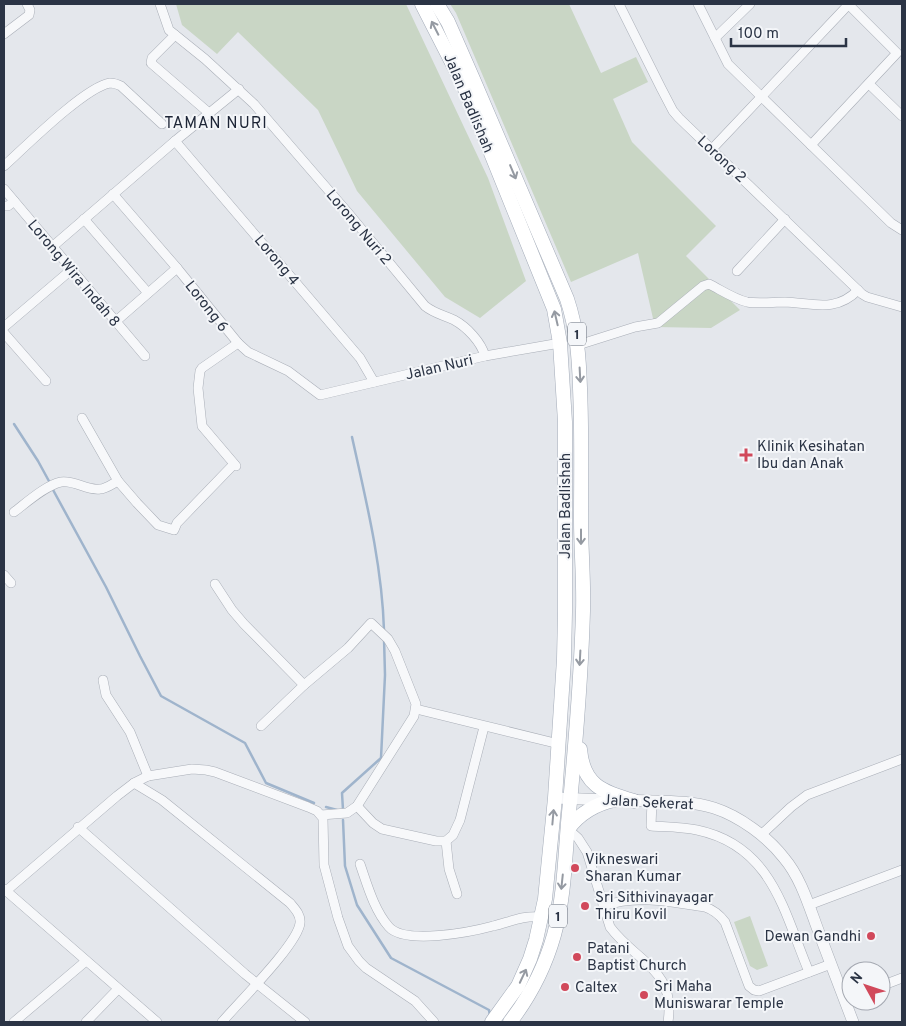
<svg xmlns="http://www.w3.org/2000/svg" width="906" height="1026" viewBox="0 0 906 1026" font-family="Overpass,sans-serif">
  <rect width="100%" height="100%" fill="#e4e7ec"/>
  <g fill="#c9d6c5">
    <polygon points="176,4 406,4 488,178 526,281 480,318 445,297 357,191 318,110 238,32 217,54 182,25"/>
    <polygon points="450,4 569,4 601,73 636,57 648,82 613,99 632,142 716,226 686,256 740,310 711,328 655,327 638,253 571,282 456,13"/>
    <polygon points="750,916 768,966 757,970 750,966 734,922"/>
  </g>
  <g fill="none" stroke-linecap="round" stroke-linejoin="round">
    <g stroke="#9fb4cc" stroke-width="2.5">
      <polyline points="14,424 38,461 50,483"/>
      <path d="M352 437C366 500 382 565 384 630"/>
      <polyline points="52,488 106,587 140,656 161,696 245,743 266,783 314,803"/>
      <polyline points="326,807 337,810"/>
      <polyline points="343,810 342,793 381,758 385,675 384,638"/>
      <polyline points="343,820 345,866 357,905 391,958 489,1010 490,1016"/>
    </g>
    <g stroke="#a9aeb7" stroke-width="10">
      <g id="minor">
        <path d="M160 4 169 30 205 59 254 104 349 214 425 306C435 314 444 315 454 320 467 327 481 342 485 356"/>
        <polyline points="619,4 661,88 673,111 679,118 862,294 867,297 902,307"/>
        <polyline points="698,4 728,64 891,223 902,230"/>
        <polyline points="4,34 29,15 30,10 27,4"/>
        <polyline points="175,35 152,58 151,63 209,113"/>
        <polyline points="715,38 750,4"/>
        <polyline points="869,84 902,116"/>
        <polyline points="175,141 360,358 374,382"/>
        <polyline points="811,145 897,53 848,4"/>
        <polyline points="712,149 849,4"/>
        <path d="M4 166C25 147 85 87 110 83 114 83 117 84 121 86L162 124"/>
        <polyline points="4,189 145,356"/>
        <polyline points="113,194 177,268 238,343 248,352 288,371 320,395 485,356 560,343"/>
        <polyline points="4,206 8,206 14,201"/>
        <polyline points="84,219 148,293"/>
        <polyline points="52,247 175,141 239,89"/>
        <polyline points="737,271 785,219"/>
        <polyline points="115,322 177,268"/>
        <polyline points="4,327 71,270"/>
        <polyline points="4,333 46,381"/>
        <path d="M578 345 635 327 658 323 703 286 709 284C721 290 734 299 747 302 759 304 773 302 785 302 812 303 836 313 858 290"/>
        <polyline points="82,418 118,481 137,503 158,525 174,530 177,523 234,464"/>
        <polyline points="236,466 202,426 198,388 200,371 202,368 238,343"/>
        <path d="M14 512C26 503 46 485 61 482 75 480 87 491 100 489 106 489 112 484 118 481"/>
        <polyline points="4,575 11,583"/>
        <polyline points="215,584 232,610 244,624 304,685"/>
        <polyline points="103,680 106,695 130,732 148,776"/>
        <polyline points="416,709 559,744"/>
        <polyline points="261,726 304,685 348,648 371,623 388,639 395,651 416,704 414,716 357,806 347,813 321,815"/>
        <path d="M134 783 162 800 290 903C295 909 301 915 300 923 298 944 238 1003 222 1022"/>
        <path d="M652 801 651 826C667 827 682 827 697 830 773 846 784 913 809 972"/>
        <polyline points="357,806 373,823 382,829 436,841 446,841 453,835 460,820 484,727"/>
        <polyline points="78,827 245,974 305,1022"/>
        <path d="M568 829 578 838 587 852 610 927C636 962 676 969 668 1022"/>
        <polyline points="761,835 791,807 807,795 902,759"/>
        <polyline points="446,841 449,869 457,894"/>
        <path d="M360 864C367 884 374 910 389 927 405 945 471 932 493 926 510 922 523 915 541 917"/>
        <polyline points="4,889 157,1022"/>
        <polyline points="6,891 117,796 134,783 148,776 192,769 206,770 215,772 308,807 317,811 323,818 324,865 338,918 348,946 359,961 366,968 415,1001 434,1022"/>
        <polyline points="809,905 902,870"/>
        <path d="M603 906C638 894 669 902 705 907 714 910 719 914 725 922L749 986 754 990 759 991 831 964"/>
        <polyline points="881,986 902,978"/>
        <polyline points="14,1022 86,961"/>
        <polyline points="86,1022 118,989"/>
      </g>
    </g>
    <g stroke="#a9aeb7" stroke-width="12">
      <g id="tertiary">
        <polyline points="555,798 609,800"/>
        <path d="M627 800C656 802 686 799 714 808 739 816 768 837 784 858 801 878 809 906 818 930 830 961 841 991 853 1022"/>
      </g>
    </g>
    <g stroke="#a3abb8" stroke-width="15">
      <g id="primary">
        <polyline points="422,4 463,84 554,309 560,343 565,422 565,612 564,659 555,798 545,899 536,940 530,959 518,986 492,1022"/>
        <path d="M437 4 448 22 473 79 567 299C577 329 579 357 580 388 582 432 581 476 581 520 581 551 584 581 583 611 581 682 575 752 568 823 565 860 564 899 554 935 545 967 530 996 510 1022"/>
        <path d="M580 749C583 785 602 792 634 801"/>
        <path d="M568 829C580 813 595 804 615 800"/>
      </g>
    </g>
    <use href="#minor" stroke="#f7f8fa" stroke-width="9"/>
    <use href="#tertiary" stroke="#f7f8fa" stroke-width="11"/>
    <use href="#primary" stroke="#fff" stroke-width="14"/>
  </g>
  <defs><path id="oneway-shaft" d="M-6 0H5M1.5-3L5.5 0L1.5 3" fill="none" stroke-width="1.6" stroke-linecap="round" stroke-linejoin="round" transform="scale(1.25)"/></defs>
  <g stroke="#959aa2">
    <use href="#oneway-shaft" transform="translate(435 28) rotate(-117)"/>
    <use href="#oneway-shaft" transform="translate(513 172) rotate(67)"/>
    <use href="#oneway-shaft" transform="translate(556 318) rotate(-103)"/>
    <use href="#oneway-shaft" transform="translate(580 375) rotate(87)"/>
    <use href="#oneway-shaft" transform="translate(581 537) rotate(90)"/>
    <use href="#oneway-shaft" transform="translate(580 658) rotate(93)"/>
    <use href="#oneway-shaft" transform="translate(553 817) rotate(-85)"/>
    <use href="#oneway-shaft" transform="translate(562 882) rotate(96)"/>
    <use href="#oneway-shaft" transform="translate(523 976) rotate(-65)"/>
  </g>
  <g fill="#d1495b" stroke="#f4f6f9" stroke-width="2">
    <path d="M743.5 447.5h5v5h5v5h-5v5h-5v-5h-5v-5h5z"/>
    <circle cx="575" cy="868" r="5"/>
    <circle cx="585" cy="906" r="5"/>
    <circle cx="871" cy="936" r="5"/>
    <circle cx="577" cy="957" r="5"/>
    <circle cx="565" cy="987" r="5"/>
    <circle cx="644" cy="995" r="5"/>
  </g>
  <g text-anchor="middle" stroke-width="4" stroke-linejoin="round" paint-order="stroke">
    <g fill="#f4f6f9" stroke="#676e7b" stroke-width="1">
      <rect x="568" y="322.5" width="18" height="23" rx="4"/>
      <rect x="549" y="904.5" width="18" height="23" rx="4"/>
    </g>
    <g font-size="14" font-weight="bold" fill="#2b3445">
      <text x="577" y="339">1</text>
      <text x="558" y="921">1</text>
    </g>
    <g font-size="15" fill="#2b3445" stroke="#f4f6f9">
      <text transform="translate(469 103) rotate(67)" y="5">Jalan Badlishah</text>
      <text transform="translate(722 159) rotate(43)" y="5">Lorong 2</text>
      <text transform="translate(359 227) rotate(50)" y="5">Lorong Nuri 2</text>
      <text transform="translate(277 260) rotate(50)" y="5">Lorong 4</text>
      <text transform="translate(74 273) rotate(50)" y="5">Lorong Wira Indah 8</text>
      <text transform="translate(207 306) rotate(52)" y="5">Lorong 6</text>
      <text transform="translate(439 367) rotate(-13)" y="5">Jalan Nuri</text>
      <text transform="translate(565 506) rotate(-90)" y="5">Jalan Badlishah</text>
      <text transform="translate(648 802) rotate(3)" y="5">Jalan Sekerat</text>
    </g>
    <g font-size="15" fill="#2b3445" stroke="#f4f6f9" text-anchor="start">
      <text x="757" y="451">Klinik Kesihatan<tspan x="757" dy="17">Ibu dan Anak</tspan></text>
      <text x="585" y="864">Vikneswari<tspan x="585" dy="17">Sharan Kumar</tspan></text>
      <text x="595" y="902">Sri Sithivinayagar<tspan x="595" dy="17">Thiru Kovil</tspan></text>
      <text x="861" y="941" text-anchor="end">Dewan Gandhi</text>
      <text x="587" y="953">Patani<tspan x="587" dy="17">Baptist Church</tspan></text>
      <text x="654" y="991">Sri Maha<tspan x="654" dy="17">Muniswarar Temple</tspan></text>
      <text x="575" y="992">Caltex</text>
    </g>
    <g font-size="16" letter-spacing="1" fill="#1d2536" stroke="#f4f6f9">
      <text x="216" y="128">TAMAN NURI</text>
    </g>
  </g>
  <rect width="906" height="1026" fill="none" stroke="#2b3445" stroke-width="10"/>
  <g transform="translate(866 986) rotate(310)"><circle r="24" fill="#f4f6f9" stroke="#a4a8b1"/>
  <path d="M0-4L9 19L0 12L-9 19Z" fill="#d1495b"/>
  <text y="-8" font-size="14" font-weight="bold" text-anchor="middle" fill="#2b3445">N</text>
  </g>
  <path d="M731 38v8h115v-8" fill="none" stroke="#2b3445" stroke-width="2.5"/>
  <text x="738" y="38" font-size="15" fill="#2b3445" stroke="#f4f6f9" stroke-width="4" paint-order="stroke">100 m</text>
</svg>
